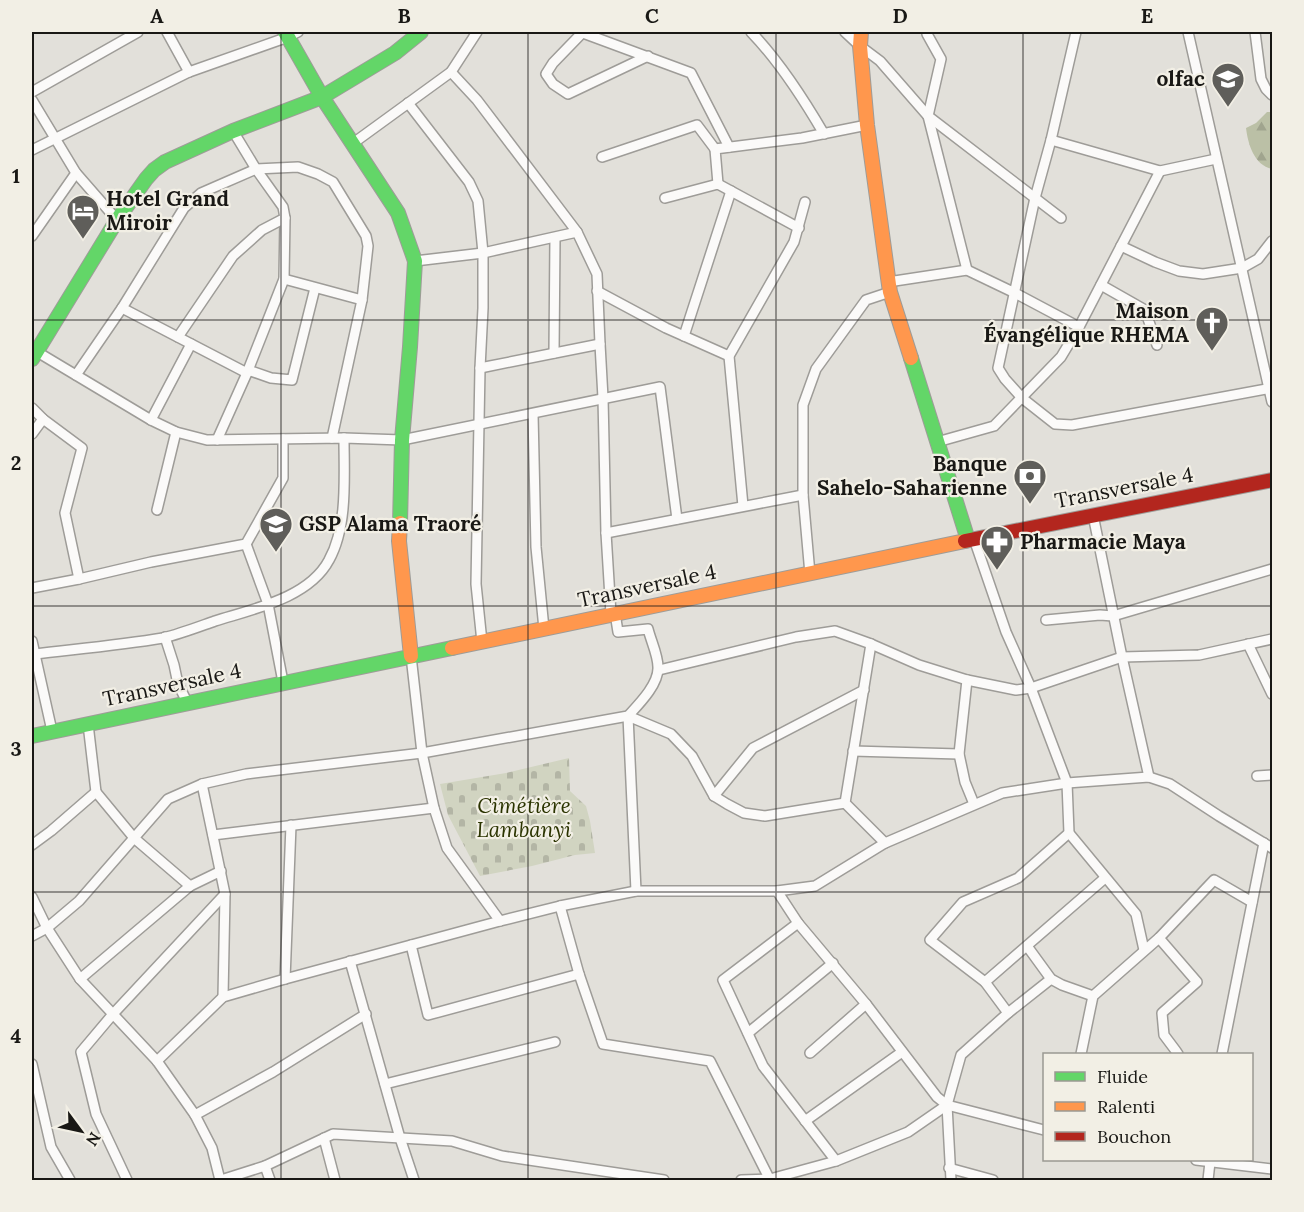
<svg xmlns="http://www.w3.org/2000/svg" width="1304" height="1212" viewBox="0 0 1304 1212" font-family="Lora,serif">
  <defs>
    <pattern id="forest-firs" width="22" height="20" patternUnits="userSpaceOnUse" patternTransform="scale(1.5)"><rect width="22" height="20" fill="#bbc0a6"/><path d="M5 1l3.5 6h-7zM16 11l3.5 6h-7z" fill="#a0a48e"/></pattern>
    <pattern id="cemetery-stones" width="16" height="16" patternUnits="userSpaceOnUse" patternTransform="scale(1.5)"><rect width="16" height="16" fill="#d1d4c1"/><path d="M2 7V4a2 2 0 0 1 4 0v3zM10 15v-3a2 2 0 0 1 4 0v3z" fill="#b3b5a5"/></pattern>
  </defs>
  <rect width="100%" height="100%" fill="#e2e0da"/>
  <path fill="url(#forest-firs)" d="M1267 112H1272V169C1254 165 1248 144 1246 128L1256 123Z"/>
  <polygon fill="url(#cemetery-stones)" points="569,758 570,791 586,806 590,821 595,853 575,855 532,866 480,876 448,815 440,784 506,773"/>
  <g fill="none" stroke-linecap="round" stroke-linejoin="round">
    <g stroke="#9e9c98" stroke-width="12">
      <g id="street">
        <polyline points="167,32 189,72"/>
        <polyline points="583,32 553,63 546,74 553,84 568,94 648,56"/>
        <path d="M751 32C780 62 803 98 824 134"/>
        <polyline points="845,32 860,46 880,61 928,116 1061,218"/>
        <polyline points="1076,32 1051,140 1035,198 998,368 1005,379 1022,398 1055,424 1072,425 1272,388"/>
        <polyline points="1188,32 1272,402"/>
        <polyline points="1255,32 1261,79 1266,89 1272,95"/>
        <polyline points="583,33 691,73 729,147"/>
        <polyline points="927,34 941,59 928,116 967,270"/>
        <polyline points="451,72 477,100 577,232 597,274 600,344 603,398 606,533 611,614"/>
        <polyline points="32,92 138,32"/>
        <polyline points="32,100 76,173 117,220"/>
        <polyline points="408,103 469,182 478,201 483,253 483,308 480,368 476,584 482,642"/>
        <polyline points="1051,140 1160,171 1216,159"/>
        <polyline points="352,144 451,72 477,32"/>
        <polyline points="32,150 189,72 288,37 298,32"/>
        <polyline points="602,157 697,125 715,149"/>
        <polyline points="718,184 715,149 802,138 867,125"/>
        <polyline points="665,198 718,184 799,228"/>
        <polyline points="32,236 76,173"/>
        <polyline points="1121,246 1155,262 1179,271 1203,274 1242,268 1258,259 1272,241"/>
        <polyline points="415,261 483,253 577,232"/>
        <polyline points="284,279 362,300"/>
        <polyline points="888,282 967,270 1015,293 1079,327"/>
        <polyline points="1101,285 1145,310 1157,345"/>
        <polyline points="597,291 666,328 729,356"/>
        <polyline points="122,308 247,373"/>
        <polyline points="684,336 731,191"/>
        <polyline points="178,337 233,256 262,230 285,218"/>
        <polyline points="34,350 151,420 176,432 207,440 344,438 402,440 660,387 677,519"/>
        <polyline points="554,353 555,238"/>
        <polyline points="480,368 600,344"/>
        <polyline points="248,370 271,378 292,380 315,288"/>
        <polyline points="76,375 122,308 184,208 201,193 256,169 298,167 318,174 333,182 366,236 368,246 362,300 332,438"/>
        <polyline points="32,408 43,419 82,448 65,513 79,579"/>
        <polyline points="533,414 536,547 544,629"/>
        <polyline points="151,420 191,344"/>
        <polyline points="32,434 43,419"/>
        <polyline points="217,440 247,373 284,279 285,218 283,207 256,169 233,131"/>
        <polyline points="937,442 994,426 1061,357 1079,327 1160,171"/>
        <polyline points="743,506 729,356 794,242 805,202"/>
        <polyline points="157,510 176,432"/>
        <polyline points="1093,515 1122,657 1149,777"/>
        <polyline points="606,533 803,495"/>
        <polyline points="974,539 1006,632 1031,688 1067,783 1069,833 1136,914 1144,950"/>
        <polyline points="246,544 268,604 283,682"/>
        <polyline points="810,574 803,495 803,405 816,369 866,300 890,292"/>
        <polyline points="32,588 79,579 151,562 246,544 283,478 283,439"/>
        <polyline points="1046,620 1100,615 1113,616 1272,569"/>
        <polyline points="165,637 174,665 178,684 188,704"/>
        <polyline points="32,641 52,731"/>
        <polyline points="871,644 845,803 885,843"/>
        <polyline points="1248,644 1272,694"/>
        <path d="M35 654C77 649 121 645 163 638 180 634 198 627 215 621 253 609 309 598 329 560 348 526 344 476 344 438"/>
        <polyline points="411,656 422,753 434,808 447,848 500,921"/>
        <polyline points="659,670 796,637 835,631 871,644 919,665 967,680 1016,690 1031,688 1122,657 1199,655 1272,639"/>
        <polyline points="967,680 959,754 965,782 974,804"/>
        <polyline points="88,724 96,792"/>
        <polyline points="853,751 959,754"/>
        <polyline points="1257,776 1272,775"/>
        <polyline points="202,784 225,894 223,997"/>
        <polyline points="714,796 753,748 864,690"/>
        <polyline points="213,835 434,808"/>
        <polyline points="32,845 51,831 96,792 134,838 190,886"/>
        <polyline points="636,891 628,716 671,734 692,756 714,796 727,804 744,813 765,816 845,803"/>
        <polyline points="777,891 798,923 866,1004 937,1097 947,1105 951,1180"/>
        <polyline points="32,897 47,928 80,979 157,1061 195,1115 212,1148 220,1180"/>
        <polyline points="560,906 579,974 603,1044 710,1061 770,1180"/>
        <polyline points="798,923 723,980 763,1066 836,1161"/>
        <path d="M32 936 47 928 79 901 168 799 202 784 246 774 422 753 628 716C639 704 659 684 658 667 658 655 651 641 648 629L618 632 615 613"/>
        <polyline points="1159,938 1197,982 1162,1013 1164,1035 1176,1051 1178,1054"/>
        <polyline points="411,945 428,1015 579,974"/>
        <polyline points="1027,946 1051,979 1062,985 1093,996"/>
        <polyline points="350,961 400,1138 414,1180"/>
        <polyline points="80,979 190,886 221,871"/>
        <polyline points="285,979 291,825"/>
        <polyline points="985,982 1105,878"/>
        <polyline points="1008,1013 985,982 930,940 963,902 1018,878 1069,833"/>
        <polyline points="748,1033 833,963"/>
        <polyline points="810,1053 866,1004"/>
        <polyline points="1081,1054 1093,996 1159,938 1214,880 1252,902"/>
        <polyline points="1222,1054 1264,843"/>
        <polyline points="157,1061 223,997 285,979 500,921 560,906 636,891 777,891 815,886 885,843 1002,793 1067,783 1149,777 1170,784 1219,816 1272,848"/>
        <polyline points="32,1064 51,1147 70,1180"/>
        <polyline points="385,1084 555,1042"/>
        <polyline points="947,1105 1044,1130"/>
        <polyline points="195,1115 273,1072 366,1014"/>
        <polyline points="805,1121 902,1052"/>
        <polyline points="324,1138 335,1180"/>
        <polyline points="1196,1160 1272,1169"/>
        <polyline points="265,1166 270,1180"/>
        <polyline points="949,1168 993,1180"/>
        <polyline points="127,1180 96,1114 81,1052 113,1014 225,894"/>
        <polyline points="221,1180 265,1166 333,1134 452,1141 502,1156 664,1180"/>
        <polyline points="741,1180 770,1179 836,1161 908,1132 947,1105 961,1055 1008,1013 1051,979"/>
        <polyline points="1208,1180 1210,1162"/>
      </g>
    </g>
    <g stroke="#9e9c98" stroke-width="16">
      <g id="fast">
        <polyline points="285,32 322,97 398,213 415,261 410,347 402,440 400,523"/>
        <polyline points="911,358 968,540"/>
        <polyline points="32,359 117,220 146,179 154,170 165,162 233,131 322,97 395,53 421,32"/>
        <path d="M32 736C172 707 312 676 452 648"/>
      </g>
    </g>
    <g stroke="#9e9c98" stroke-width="16">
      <g id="slow">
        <polyline points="861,32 860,46 867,125 890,292 911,358"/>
        <polyline points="400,523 399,541 411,656"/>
        <polyline points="452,648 965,541"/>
      </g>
    </g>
    <g stroke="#9e9c98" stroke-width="16">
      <polyline id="jam" points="965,541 1272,480"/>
    </g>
    <use href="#street" stroke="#fbfaf9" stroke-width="9"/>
    <use href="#fast" stroke="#63d668" stroke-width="14"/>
    <use href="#slow" stroke="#ff974d" stroke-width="14"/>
    <use href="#jam" stroke="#b3261e" stroke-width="14"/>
  </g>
  <path fill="none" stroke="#191815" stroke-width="1.5" stroke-opacity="0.55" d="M281 32V1180M528 32V1180M776 32V1180M1023 32V1180M32 320H1272M32 606H1272M32 892H1272"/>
  <defs>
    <g id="university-pin" transform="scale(1.725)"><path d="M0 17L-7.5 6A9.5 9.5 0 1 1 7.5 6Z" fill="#5f5e5a" stroke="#f2efe5"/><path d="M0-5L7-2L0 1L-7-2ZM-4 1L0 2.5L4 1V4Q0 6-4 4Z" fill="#fff"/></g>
    <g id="hotel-pin" transform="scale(1.725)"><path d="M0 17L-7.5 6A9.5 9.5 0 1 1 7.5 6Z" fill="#5f5e5a" stroke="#f2efe5"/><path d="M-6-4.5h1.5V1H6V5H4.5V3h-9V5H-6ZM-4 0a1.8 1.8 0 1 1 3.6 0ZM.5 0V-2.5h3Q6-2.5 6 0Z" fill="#fff"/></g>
    <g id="church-pin" transform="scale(1.725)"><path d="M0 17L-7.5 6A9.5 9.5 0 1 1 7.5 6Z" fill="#5f5e5a" stroke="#f2efe5"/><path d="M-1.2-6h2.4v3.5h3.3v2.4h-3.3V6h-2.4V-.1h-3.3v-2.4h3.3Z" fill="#fff"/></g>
    <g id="bank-pin" transform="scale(1.725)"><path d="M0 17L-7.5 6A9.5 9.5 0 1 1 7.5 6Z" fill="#5f5e5a" stroke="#f2efe5"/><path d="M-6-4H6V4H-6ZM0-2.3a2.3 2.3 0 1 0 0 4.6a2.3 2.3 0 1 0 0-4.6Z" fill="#fff"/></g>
    <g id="school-pin" transform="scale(1.725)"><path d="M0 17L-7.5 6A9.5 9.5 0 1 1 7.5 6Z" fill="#5f5e5a" stroke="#f2efe5"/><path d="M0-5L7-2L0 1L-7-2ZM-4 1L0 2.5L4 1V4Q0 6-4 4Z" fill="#fff"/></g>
    <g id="pharmacy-pin" transform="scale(1.725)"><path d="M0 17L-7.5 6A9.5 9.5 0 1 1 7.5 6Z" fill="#5f5e5a" stroke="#f2efe5"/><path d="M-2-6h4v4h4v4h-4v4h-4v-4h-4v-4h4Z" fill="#fff"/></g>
  </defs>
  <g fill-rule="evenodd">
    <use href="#university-pin" x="1228" y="79"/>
    <use href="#hotel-pin" x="83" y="211"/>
    <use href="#church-pin" x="1212" y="323"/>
    <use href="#bank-pin" x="1030" y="476"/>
    <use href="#school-pin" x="276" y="524"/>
    <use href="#pharmacy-pin" x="997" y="542"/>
  </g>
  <g text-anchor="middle" stroke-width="4.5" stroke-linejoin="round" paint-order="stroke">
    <g font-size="21" font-weight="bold" fill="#191815" stroke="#f2efe5" text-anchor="end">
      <text x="1205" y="86">olfac</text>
      <text x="106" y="206" text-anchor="start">Hotel Grand<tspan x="106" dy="24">Miroir</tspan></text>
      <text x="1189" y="318">Maison<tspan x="1189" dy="24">Évangélique RHEMA</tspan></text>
      <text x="1007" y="471">Banque<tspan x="1007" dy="24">Sahelo-Saharienne</tspan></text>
      <text x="299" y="531" text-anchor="start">GSP Alama Traoré</text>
      <text x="1020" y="549" text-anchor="start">Pharmacie Maya</text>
    </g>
    <g font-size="21" fill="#191815" stroke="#f2efe5">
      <text transform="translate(1124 488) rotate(-11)" y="7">Transversale 4</text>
      <text transform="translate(647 586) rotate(-12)" y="7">Transversale 4</text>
      <text transform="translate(172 685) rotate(-12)" y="7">Transversale 4</text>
    </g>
    <g font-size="21" font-style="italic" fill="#2b3400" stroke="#f2efe5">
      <text x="524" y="813">Cimétière<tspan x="524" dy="24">Lambanyi</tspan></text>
    </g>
  </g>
  <rect width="1304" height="1212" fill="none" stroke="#f2efe5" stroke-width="66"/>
  <rect x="1043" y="1053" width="210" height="108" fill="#f2efe5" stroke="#9b9992" stroke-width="1.5"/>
  <rect x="1055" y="1072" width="30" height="9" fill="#63d668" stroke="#9b9992" stroke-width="1.5"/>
  <text x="1097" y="1083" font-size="18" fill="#191815">Fluide</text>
  <rect x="1055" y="1102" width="30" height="9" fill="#ff974d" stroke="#9b9992" stroke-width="1.5"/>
  <text x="1097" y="1113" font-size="18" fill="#191815">Ralenti</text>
  <rect x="1055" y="1132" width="30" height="9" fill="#b3261e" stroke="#9b9992" stroke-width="1.5"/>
  <text x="1097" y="1143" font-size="18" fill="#191815">Bouchon</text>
  <g transform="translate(81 1131) rotate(123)" stroke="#f2efe5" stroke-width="4.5" paint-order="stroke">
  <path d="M0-4.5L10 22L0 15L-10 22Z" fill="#191815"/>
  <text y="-9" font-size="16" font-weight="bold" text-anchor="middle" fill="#191815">N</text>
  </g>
  <rect x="33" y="33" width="1238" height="1146" fill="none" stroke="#191815" stroke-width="2"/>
  <g font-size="20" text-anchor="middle" font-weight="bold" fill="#191815">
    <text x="157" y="23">A</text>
    <text x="404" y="23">B</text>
    <text x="652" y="23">C</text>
    <text x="900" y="23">D</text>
    <text x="1147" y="23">E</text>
    <text x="16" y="183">1</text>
    <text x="16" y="470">2</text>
    <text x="16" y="756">3</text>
    <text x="16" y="1043">4</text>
  </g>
</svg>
